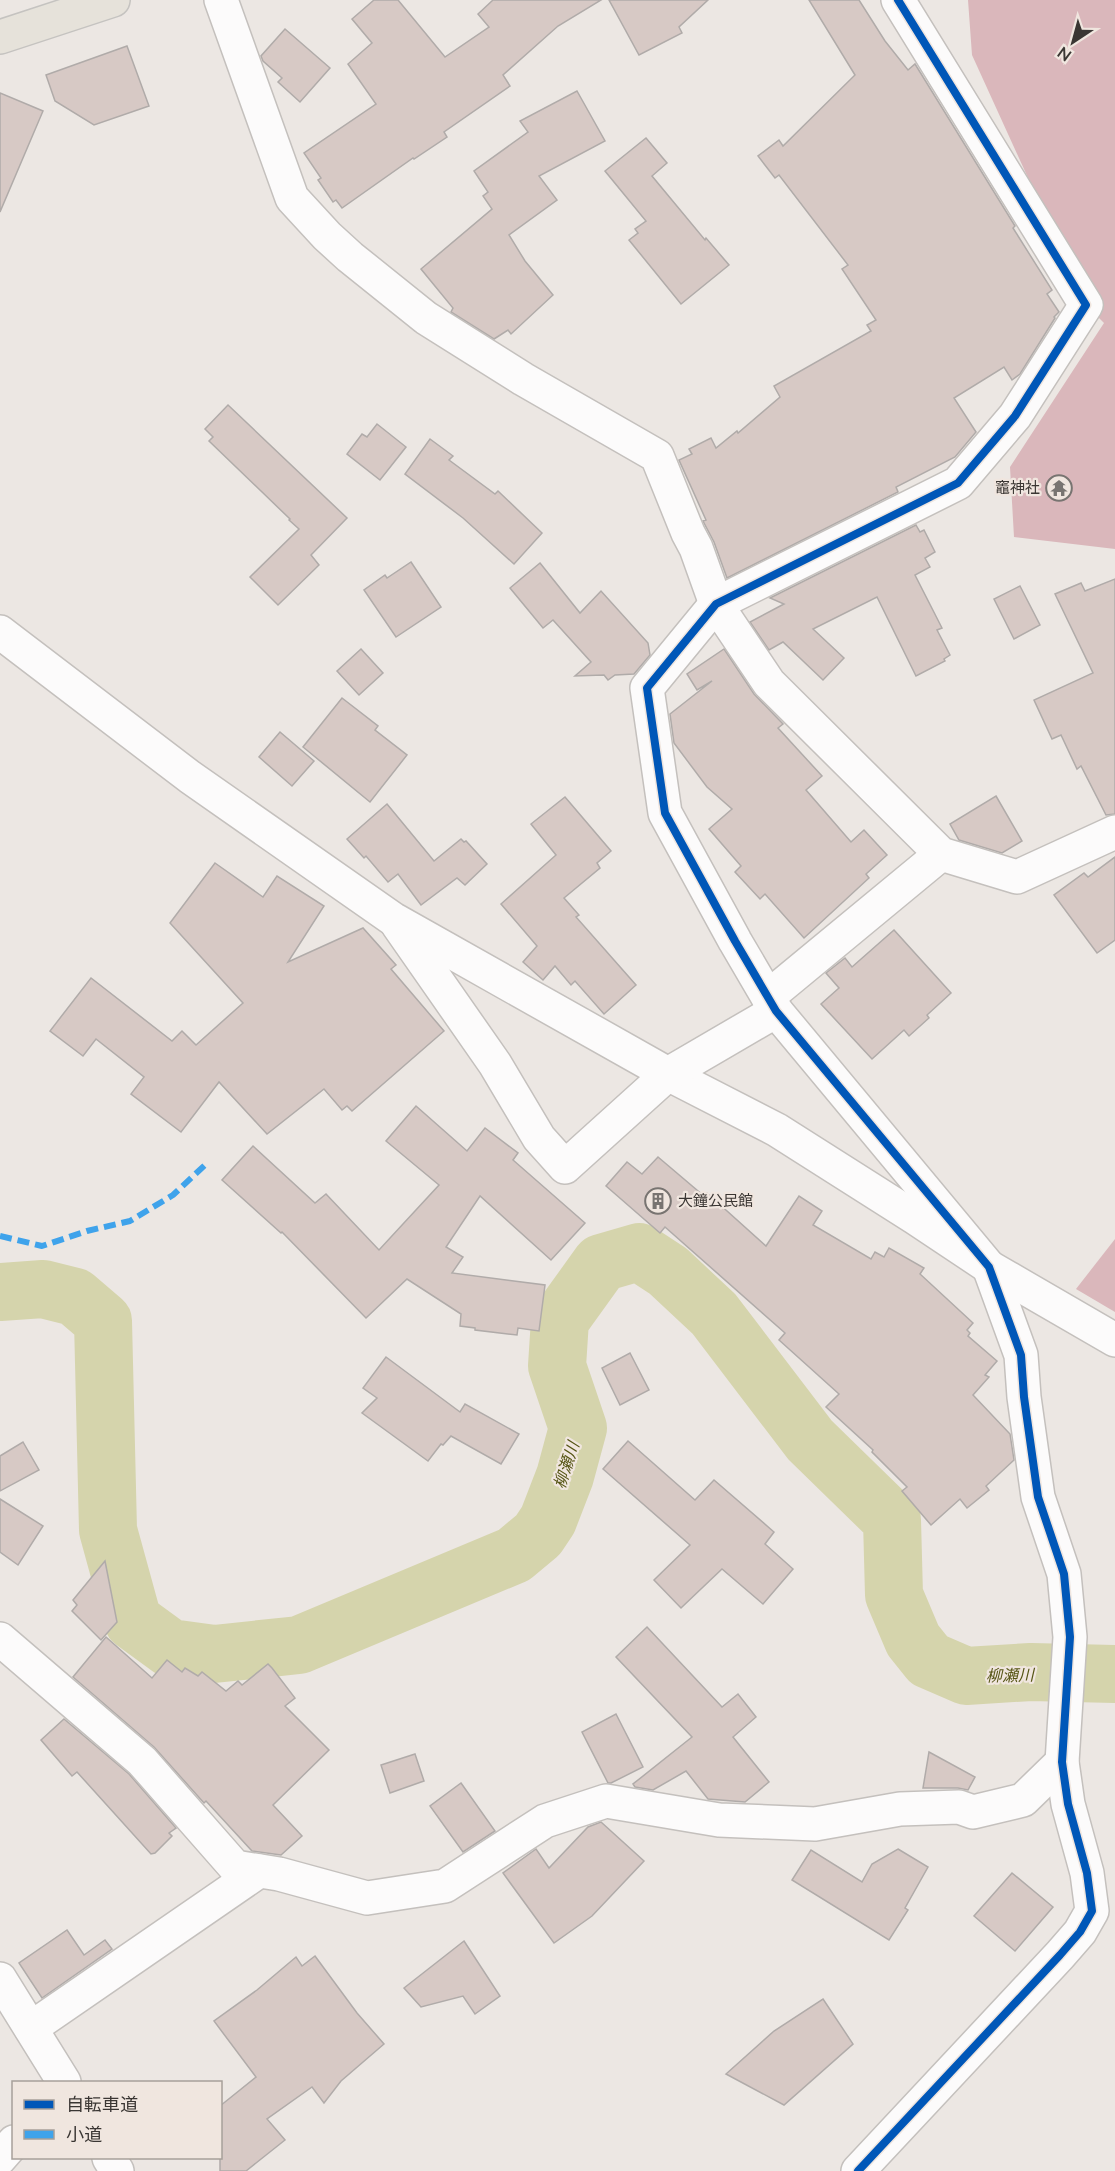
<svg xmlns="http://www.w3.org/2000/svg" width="1115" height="2171" viewBox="0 0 1115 2171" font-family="Lato,'Noto Sans JP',sans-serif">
  <rect width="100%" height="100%" fill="#ece7e3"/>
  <g fill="#dab7bb">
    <polygon points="968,0 1115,0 1115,549 1014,537 1010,467 1104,323 1086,305 972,55"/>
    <polygon points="1115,1239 1115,1312 1076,1289"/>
  </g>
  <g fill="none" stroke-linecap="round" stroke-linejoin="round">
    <polyline stroke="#d5d4ac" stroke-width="58" points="0,1292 43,1289 75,1297 103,1321 108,1530 133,1621 170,1648 214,1654 299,1645 514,1555 538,1535 548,1520 565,1476 578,1428 557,1366 560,1320 601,1263 639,1252 668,1271 714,1314 810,1440 892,1520 894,1595 913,1640 929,1660 966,1676 1031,1672 1115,1674"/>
  </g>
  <g fill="#d7c9c5" stroke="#b0aba9" stroke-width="1.5">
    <polygon points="374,0 398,0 445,57 489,27 478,14 493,0 601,0 558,26 503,75 510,86 444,132 447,137 414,159 413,158 342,208 336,200 333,202 318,180 321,178 304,153 376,104 348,64 372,43 352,19"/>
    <polygon points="609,0 708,0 679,27 682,33 639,55"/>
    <polygon points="809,0 859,0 885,41 908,70 915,64 1015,226 1013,228 1052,290 1047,294 1059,312 1054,317 1055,318 1020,374 1012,380 1004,367 954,398 976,432 955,457 896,487 898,492 727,578 714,542 703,521 706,520 679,460 692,454 689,449 711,438 716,448 737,431 738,433 780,397 774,386 871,331 867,325 876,320 842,269 848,265 779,175 775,178 758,156 779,140 783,146 855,75"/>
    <polygon points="285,29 330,68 300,102 278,82 282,78 263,61 261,56"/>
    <polygon points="127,46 149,106 94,125 55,101 46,75"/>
    <polygon points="577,91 605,141 539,176 557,200 509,235 525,261 553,295 511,334 508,330 494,339 451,312 453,308 421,269 492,209 483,196 488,192 474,171 528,132 520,121"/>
    <polygon points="0,93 43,111 0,212"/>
    <polygon points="646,138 667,163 652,176 705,240 706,238 729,265 681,304 629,240 638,233 635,229 646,221 605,171"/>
    <polygon points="228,405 347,518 311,555 319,565 278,605 250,577 299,529 289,520 290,519 209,441 213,437 205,429"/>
    <polygon points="377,424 406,447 380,480 347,454 362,434 367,437"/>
    <polygon points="430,439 453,456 449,460 495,494 498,491 542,533 514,564 463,518 405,474"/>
    <polygon points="916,525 920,532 924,530 935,552 925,558 930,567 915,575 942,628 937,630 950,655 944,659 945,661 916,676 877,597 813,629 844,658 823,680 783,642 769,650 750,622 784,604 770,598"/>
    <polygon points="411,562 441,607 396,637 364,590 385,575 387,578"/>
    <polygon points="540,563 580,613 601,591 648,643 650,655 634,674 615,675 608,680 604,675 575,676 591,662 553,620 543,628 510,588"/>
    <polygon points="1115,579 1115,814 1106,815 1081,766 1077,769 1061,735 1052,739 1034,700 1093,673 1055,594 1081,583 1085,591"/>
    <polygon points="1020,586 1040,625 1014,639 994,599"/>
    <polygon points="361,649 383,673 359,695 337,671"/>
    <polygon points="724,649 754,694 783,724 778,728 822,776 806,790 851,842 864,830 887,855 866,874 869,878 804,938 765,894 760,899 735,872 741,866 709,829 732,809 707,787 674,743 670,714 712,681 697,690 687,674"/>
    <polygon points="342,698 378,726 375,730 407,755 370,802 303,747"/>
    <polygon points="280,732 314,761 292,786 259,757"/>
    <polygon points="996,796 1022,841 1002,853 959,840 950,824"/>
    <polygon points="565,797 611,851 597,863 600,868 564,898 579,915 576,917 636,985 604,1014 575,981 571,985 555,966 543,980 523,962 537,946 501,904 556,855 531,824"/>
    <polygon points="387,804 434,861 461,839 464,842 466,841 487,864 465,885 457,878 421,905 398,874 388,882 366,856 364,858 347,839"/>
    <polygon points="1115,857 1115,940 1097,953 1054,895 1084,873 1088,877"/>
    <polygon points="215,863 263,897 277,876 324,906 288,962 363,928 396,965 391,969 444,1031 352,1111 347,1106 342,1110 324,1089 267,1134 219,1082 181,1132 131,1094 144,1077 96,1039 83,1056 50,1031 91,978 172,1041 182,1031 196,1045 243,1003 170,923"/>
    <polygon points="894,930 951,993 927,1015 929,1018 909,1036 904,1030 872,1059 821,1004 839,988 826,973 845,958 852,967"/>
    <polygon points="416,1106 467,1151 485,1128 518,1153 513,1160 585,1223 551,1260 480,1196 446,1247 463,1257 452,1273 545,1285 539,1331 518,1328 517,1335 475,1330 475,1328 460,1326 461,1314 407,1279 366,1318 282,1232 281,1233 222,1180 253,1146 315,1203 326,1194 379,1250 439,1185 386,1141"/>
    <polygon points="658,1157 704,1196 707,1193 766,1246 799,1196 822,1211 813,1225 871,1259 875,1252 884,1257 889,1248 924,1268 920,1274 973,1323 967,1330 970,1333 968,1336 997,1361 985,1375 989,1377 973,1395 1010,1434 1014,1460 986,1486 989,1490 967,1508 960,1499 931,1525 902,1491 907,1487 872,1452 873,1450 826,1407 839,1394 779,1340 785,1333 665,1227 660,1233 606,1186 627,1162 642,1174"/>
    <polygon points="630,1353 649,1390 620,1405 602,1368"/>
    <polygon points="386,1357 460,1412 465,1404 519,1434 501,1464 451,1436 443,1445 441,1444 428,1461 362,1413 377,1398 363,1388"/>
    <polygon points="628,1441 695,1500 714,1480 774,1532 765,1544 793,1569 763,1604 722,1569 681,1608 654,1580 690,1545 603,1469"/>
    <polygon points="23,1442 39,1470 0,1491 0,1456"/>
    <polygon points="0,1499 43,1526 18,1565 0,1552"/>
    <polygon points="105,1561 117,1622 101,1640 72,1611 77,1605 73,1600"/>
    <polygon points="647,1627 722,1707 738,1694 756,1717 733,1737 769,1782 745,1802 708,1799 686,1771 653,1790 635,1787 633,1784 692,1737 616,1657"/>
    <polygon points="106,1637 152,1678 167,1660 182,1672 185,1668 198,1676 202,1672 226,1691 238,1681 242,1685 268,1664 272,1668 295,1698 285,1706 329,1750 273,1805 302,1836 281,1855 252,1851 206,1801 204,1803 154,1747 73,1677"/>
    <polygon points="616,1714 643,1767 611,1783 608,1783 582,1732"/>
    <polygon points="64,1719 129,1774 176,1828 169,1833 172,1836 155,1853 151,1854 77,1772 72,1776 41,1740"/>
    <polygon points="929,1752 975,1777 968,1790 958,1788 923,1788"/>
    <polygon points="415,1754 424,1781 390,1793 381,1765"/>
    <polygon points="461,1783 495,1831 463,1852 430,1806"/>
    <polygon points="601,1822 644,1861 592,1916 554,1943 503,1873 536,1849 549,1868 588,1827"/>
    <polygon points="898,1849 928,1867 905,1908 908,1910 889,1940 792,1880 811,1850 862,1882 872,1864"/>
    <polygon points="1012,1873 1053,1907 1015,1951 974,1916"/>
    <polygon points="67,1930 84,1955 105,1940 112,1949 42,1998 19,1963"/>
    <polygon points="464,1941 500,1996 475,2014 463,1996 421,2007 404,1988"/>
    <polygon points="315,1956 357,2013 384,2044 341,2081 324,2103 312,2087 267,2119 285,2140 246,2171 220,2171 220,2106 256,2077 214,2021 257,1990 296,1957 302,1966"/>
    <polygon points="823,1999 853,2044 784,2105 726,2074 774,2031"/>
  </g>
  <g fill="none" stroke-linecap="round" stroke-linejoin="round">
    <g stroke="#c4c0bd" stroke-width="36">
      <g id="minor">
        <polyline points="221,0 292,198 327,236 350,257 426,318 523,379 657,456 688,533 696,548 716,604 769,683 941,854 1017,877 1115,832"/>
        <polyline points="0,632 190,777 393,919 668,1074 777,1130 914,1217 989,1267 1115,1340"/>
        <polyline points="398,925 495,1064 539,1138 565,1167 668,1074 776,1011"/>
        <polyline points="768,997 941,854"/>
        <polyline points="0,1639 142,1761 235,1867 279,1874 367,1898 445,1886 545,1821 606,1801 719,1820 815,1824 900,1809 959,1807 973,1812 1023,1800 1062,1762"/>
        <polyline points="0,1979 64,2082"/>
        <polyline points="31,2028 259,1871"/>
        <polyline points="0,2158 14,2142"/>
        <polyline points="109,2158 117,2171"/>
        <polyline points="858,2171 1060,1955 1080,1932 1092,1911 1087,1873 1068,1804 1062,1762 1070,1637 1064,1574 1038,1497 1024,1397 1021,1355 989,1267 776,1011 735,941 665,813 647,688 716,604 958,483 1015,416 1086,305 898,0"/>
      </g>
    </g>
    <g stroke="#c5c3c0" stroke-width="36">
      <polyline id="major" points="0,37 113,0"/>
    </g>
    <use href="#minor" stroke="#fcfbfb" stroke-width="33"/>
    <use href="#major" stroke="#e6e2da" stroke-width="33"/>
    <polyline stroke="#3fa3eb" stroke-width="6" stroke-dasharray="12 6" stroke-linecap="butt" points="0,1236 42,1246 87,1231 130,1221 173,1195 205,1165"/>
    <g stroke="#f0e6df" stroke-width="11">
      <polyline id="cycleway" points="858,2171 1060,1955 1080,1932 1092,1911 1087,1873 1068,1804 1062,1762 1070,1637 1064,1574 1038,1497 1024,1397 1021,1355 989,1267 776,1011 735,941 665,813 647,688 716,604 958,483 1015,416 1086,305 898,0"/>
    </g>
    <use href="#cycleway" stroke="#0057b8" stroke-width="8"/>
  </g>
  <defs>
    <g id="temple-ring" transform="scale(1.35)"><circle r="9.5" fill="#f0e6df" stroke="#787471" stroke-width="1.5"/><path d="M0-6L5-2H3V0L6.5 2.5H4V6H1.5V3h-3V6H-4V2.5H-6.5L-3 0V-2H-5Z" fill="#787471"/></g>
    <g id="building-ring" transform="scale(1.35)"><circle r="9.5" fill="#f0e6df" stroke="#787471" stroke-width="1.5"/><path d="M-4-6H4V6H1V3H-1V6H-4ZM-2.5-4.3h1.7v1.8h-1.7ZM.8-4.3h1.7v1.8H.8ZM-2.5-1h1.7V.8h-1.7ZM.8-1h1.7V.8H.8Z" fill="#787471"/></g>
  </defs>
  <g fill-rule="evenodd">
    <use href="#temple-ring" x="1059" y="488"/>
    <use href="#building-ring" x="658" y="1201"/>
  </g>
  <g text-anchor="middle" stroke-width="4.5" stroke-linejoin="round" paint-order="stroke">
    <g font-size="15" fill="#3a3633" stroke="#f0e6df" text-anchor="end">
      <text x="1040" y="493">竈神社</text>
      <text x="678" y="1206" text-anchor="start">大鐘公民館</text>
    </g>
    <g font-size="16" font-style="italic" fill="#565515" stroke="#f0e6df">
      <text transform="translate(566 1465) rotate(-72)" y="6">柳瀬川</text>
      <text transform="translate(1010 1675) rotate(-1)" y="6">柳瀬川</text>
    </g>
  </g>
  <rect x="12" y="2081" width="210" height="78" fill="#f0e6df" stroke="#a7a09a" stroke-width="1.5"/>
  <rect x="24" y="2100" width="30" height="9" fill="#0057b8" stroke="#a7a09a" stroke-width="1.5"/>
  <text x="66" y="2111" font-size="18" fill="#3a3633">自転車道</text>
  <rect x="24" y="2130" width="30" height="9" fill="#3fa3eb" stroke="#a7a09a" stroke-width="1.5"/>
  <text x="66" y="2141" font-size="18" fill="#3a3633">小道</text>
  <g transform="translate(1073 42) rotate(216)" stroke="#f0e6df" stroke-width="4.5" paint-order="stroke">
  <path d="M0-4.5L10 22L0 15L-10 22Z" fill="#3a3633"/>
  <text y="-9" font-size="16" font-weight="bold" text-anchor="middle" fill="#3a3633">N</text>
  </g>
</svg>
